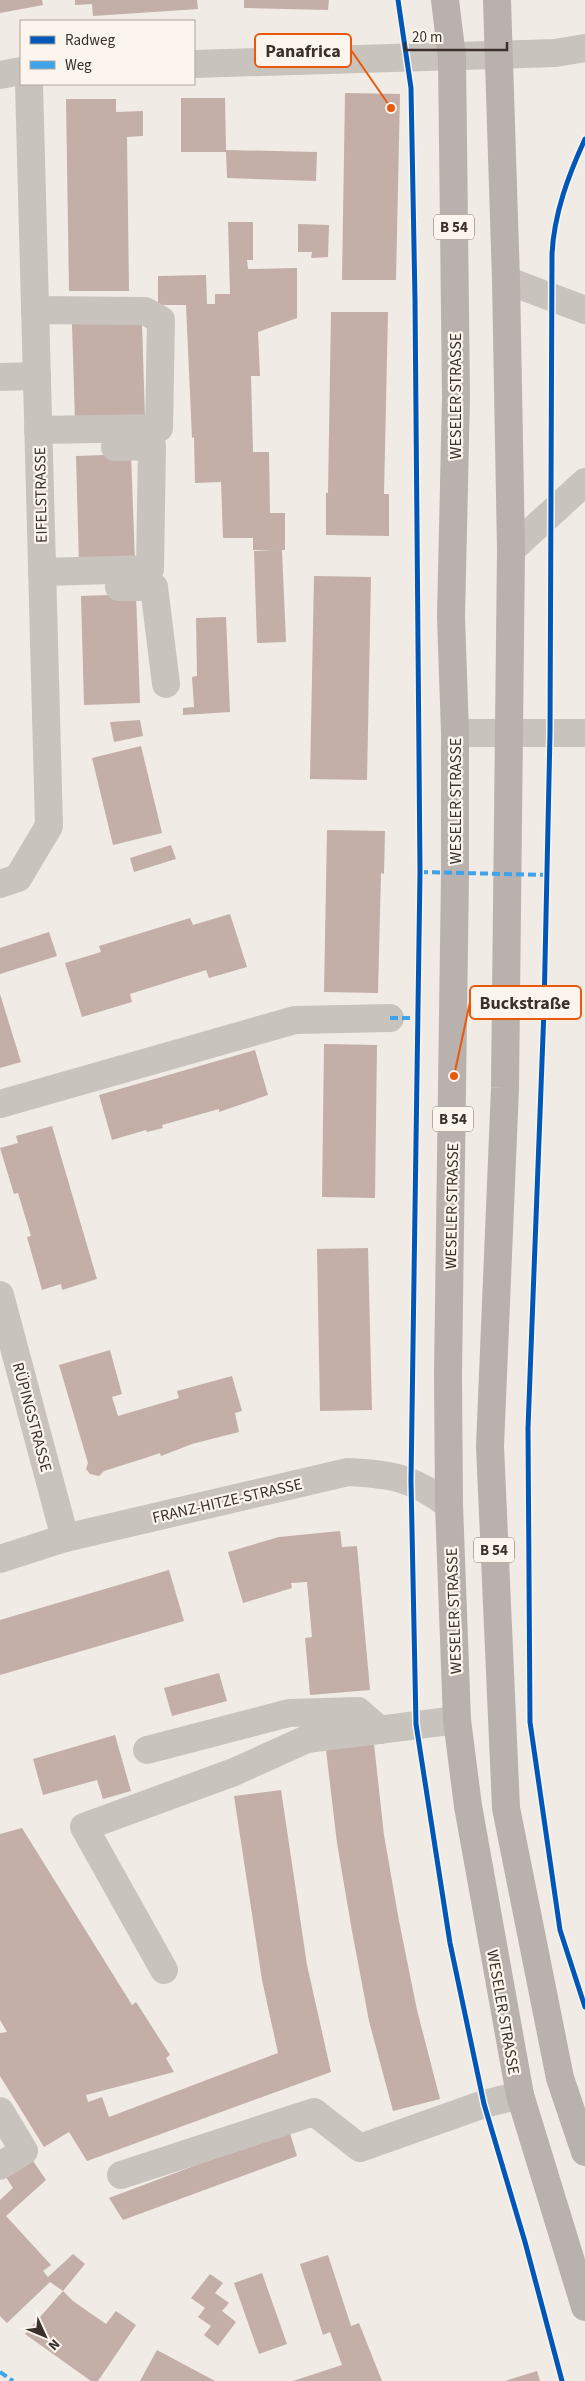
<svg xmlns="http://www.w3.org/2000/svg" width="585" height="2381" viewBox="0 0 585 2381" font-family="'Source Sans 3',sans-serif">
  <rect width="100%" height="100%" fill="#f0ebe5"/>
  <g fill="#c3afa7">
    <polygon points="0,0 42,0 43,5 0,13"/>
    <polygon points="75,0 197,0 198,9 93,16 92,4 75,5"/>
    <polygon points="244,0 329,0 328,10 244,8"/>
    <polygon points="345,93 400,94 396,280 342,280"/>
    <polygon points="181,98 225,98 226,150 317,152 316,181 227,178 226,152 181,152"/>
    <polygon points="66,99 116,99 116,112 143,111 143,136 127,137 129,291 69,291"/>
    <polygon points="228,222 253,222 253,260 247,260 248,269 297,268 297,318 258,332 260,376 251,376 253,452 269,452 270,513 285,513 285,550 282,550 286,642 257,643 254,551 274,550 253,550 253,538 223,538 221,482 195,483 194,437 192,438 186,305 158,305 158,276 206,275 207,304 215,304 215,294 230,294"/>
    <polygon points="298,224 329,225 328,257 311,258 312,252 298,252"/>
    <polygon points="331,312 388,312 384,494 389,494 389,536 326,535 326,493 328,493"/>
    <polygon points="142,322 145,420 75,422 72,324"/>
    <polygon points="131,454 135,562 79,564 76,456"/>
    <polygon points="314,576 371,577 367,780 310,779"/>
    <polygon points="136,594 140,703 84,705 81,596"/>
    <polygon points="226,617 230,712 183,715 183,708 194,707 192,677 197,676 196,618"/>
    <polygon points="140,720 143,736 114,742 110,722"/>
    <polygon points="141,746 162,833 113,845 92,758"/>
    <polygon points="327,830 385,831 384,874 381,873 378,993 324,992"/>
    <polygon points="171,845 176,859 134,872 130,858"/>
    <polygon points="230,914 247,967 209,978 206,970 130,994 132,1002 82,1017 65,963 101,952 99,946 190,918 193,925"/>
    <polygon points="49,932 57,956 0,974 0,948"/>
    <polygon points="0,994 21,1062 0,1068"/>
    <polygon points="324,1044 377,1045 375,1198 322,1197"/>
    <polygon points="255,1050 268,1095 219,1112 219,1109 162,1125 163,1128 147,1132 146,1130 112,1140 99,1095"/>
    <polygon points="52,1126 97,1279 62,1290 61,1284 42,1290 27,1237 31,1236 18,1193 14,1194 0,1148 18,1143 16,1136"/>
    <polygon points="368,1248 372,1410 320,1411 317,1249"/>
    <polygon points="110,1350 122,1394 112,1397 118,1416 179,1398 177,1391 232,1376 242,1411 235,1413 239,1432 192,1444 161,1456 160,1453 142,1459 104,1471 99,1476 90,1474 86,1469 88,1463 59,1365"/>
    <polygon points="340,1531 342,1547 357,1546 370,1690 310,1695 305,1638 312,1637 307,1582 291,1583 292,1588 243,1603 228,1552 279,1537"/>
    <polygon points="169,1570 184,1621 0,1675 0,1620"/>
    <polygon points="219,1673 227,1701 172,1716 164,1688"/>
    <polygon points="115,1735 131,1791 103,1799 97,1780 43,1795 33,1759"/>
    <polygon points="374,1744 384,1835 399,1921 417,2010 440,2099 393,2111 369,2021 352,1931 337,1843 326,1750"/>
    <polygon points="281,1790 307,1965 331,2072 87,2161 69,2132 44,2147 0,2076 0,2033 7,2032 0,2020 0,1834 22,1828 132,2005 136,2002 170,2055 166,2058 174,2072 86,2095 88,2102 102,2097 109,2117 278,2053 262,1980 234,1796"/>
    <polygon points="289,2130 297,2156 123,2220 109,2198"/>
    <polygon points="31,2158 46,2180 6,2216 51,2265 43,2271 48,2277 73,2254 85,2264 63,2291 73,2301 106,2324 116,2311 136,2325 98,2381 91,2381 25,2334 63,2291 50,2282 7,2323 0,2316 0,2200 13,2188 4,2174"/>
    <polygon points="328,2255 351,2326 359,2323 382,2381 293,2381 342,2365 330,2332 323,2335 300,2264"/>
    <polygon points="262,2273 287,2344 259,2354 234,2283"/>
    <polygon points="210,2274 223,2283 215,2293 229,2303 222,2311 236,2322 218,2346 204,2335 211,2326 198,2317 205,2308 191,2298"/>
    <polygon points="157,2350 215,2381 140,2381"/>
    <polygon points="537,2371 540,2381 505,2381"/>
  </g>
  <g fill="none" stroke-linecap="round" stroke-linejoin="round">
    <g stroke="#c9c3be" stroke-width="28">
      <polyline points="194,64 555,53 585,48"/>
      <polyline points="0,75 21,71"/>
      <polyline points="506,280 585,310"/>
      <polyline points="35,310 145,311 161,320 159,428 38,430"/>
      <polyline points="0,377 37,376"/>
      <polyline points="511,550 585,482"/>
      <polyline points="42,572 150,569 152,446 115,447"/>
      <polyline points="119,587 154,587 166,684"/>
      <polyline points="455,733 585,733"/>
      <polyline points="0,884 18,878 49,826 29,84"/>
      <polyline points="0,1104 295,1020 390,1018"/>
      <polyline points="0,1295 65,1538"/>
      <path d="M0 1559 65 1538 348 1472C392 1474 413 1478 449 1505"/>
      <polyline points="147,1750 289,1713 358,1711 380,1730"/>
      <polyline points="164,1970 84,1827 234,1772 307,1739 457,1720"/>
      <polyline points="0,2111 24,2151 0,2166"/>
      <polyline points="121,2175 314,2112 360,2148 484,2104 520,2095"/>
    </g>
    <g stroke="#b8b1ad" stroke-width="28">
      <polyline points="445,0 452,57 456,397 451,617 455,733 455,873 448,1375 449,1505 457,1720 468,1806 520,2095 585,2307"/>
      <polyline points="497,0 506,280 511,550 505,1088 490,1446 506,1808 560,2078 585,2152"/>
    </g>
    <g stroke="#3fa3eb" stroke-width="4" stroke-dasharray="8 4" stroke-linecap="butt">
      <polyline points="420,872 547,875"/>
      <polyline points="390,1018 419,1018"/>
      <polyline points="0,2372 13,2381"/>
    </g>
    <g stroke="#fbf5ee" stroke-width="8">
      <g id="cycleway">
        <polyline points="398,0 411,88 415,299 420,872 411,1481 416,1724 450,1943 484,2104 525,2242 562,2381"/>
        <path d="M585 139C568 176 554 214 552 254L550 733 544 1009 528 1428 530 1722 560 1930 585 2007"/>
      </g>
    </g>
    <use href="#cycleway" stroke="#0057b8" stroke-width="5"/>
  </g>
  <g text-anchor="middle" stroke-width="4.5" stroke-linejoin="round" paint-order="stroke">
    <g fill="#fbf5ee" stroke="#756b66" stroke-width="1">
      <rect x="434" y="214.5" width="40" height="25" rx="4"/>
      <rect x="433" y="1106.5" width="40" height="25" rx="4"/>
      <rect x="474" y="1537.5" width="40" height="25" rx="4"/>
    </g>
    <g font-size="15" font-weight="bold" fill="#3b302b">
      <text x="454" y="232">B 54</text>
      <text x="453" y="1124">B 54</text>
      <text x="494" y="1555">B 54</text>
    </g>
    <g font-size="16" fill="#3b302b" stroke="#fbf5ee">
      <text transform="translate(455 396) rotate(-90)" y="6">WESELER STRASSE</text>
      <text transform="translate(40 495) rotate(-91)" y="6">EIFELSTRASSE</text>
      <text transform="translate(455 801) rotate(-90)" y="6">WESELER STRASSE</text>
      <text transform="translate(451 1206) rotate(-89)" y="6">WESELER STRASSE</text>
      <text transform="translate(33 1417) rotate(75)" y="6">RÜPINGSTRASSE</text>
      <text transform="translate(227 1500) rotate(-13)" y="6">FRANZ-HITZE-STRASSE</text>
      <text transform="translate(453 1611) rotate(-92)" y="6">WESELER STRASSE</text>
      <text transform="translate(504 2012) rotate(80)" y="6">WESELER STRASSE</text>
    </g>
  </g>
  <path fill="none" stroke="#e8590c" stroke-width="2" d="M391 108L351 50M454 1076L470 1002"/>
  <g fill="#e8590c" stroke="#fbf5ee" stroke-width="2">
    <circle cx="391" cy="108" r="5"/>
    <circle cx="454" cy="1076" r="5"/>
  </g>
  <g fill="#fbf5ee" stroke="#e8590c" stroke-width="2">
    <rect x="255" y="34" width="96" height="33" rx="5"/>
    <rect x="470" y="986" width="111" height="33" rx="5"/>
  </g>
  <g font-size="18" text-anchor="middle" font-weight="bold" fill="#3b302b">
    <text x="303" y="57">Panafrica</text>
    <text x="525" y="1009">Buckstraße</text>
  </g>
  <rect x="20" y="20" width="175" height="65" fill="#fbf5ee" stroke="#aea6a0"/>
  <rect x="30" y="36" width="25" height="8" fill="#0057b8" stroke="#aea6a0"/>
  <text x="65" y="45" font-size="15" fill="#3b302b">Radweg</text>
  <rect x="30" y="61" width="25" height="8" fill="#3fa3eb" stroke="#aea6a0"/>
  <text x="65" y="70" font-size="15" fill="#3b302b">Weg</text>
  <g transform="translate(45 2336) rotate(134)" stroke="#fbf5ee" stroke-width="4" paint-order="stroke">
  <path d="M0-4L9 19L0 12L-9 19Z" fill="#3b302b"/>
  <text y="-8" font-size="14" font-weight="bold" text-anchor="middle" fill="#3b302b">N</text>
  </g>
  <path d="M405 42v8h102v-8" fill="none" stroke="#3b302b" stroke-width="2.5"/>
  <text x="412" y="42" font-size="15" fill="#3b302b" stroke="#fbf5ee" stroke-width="4" paint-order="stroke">20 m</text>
</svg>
